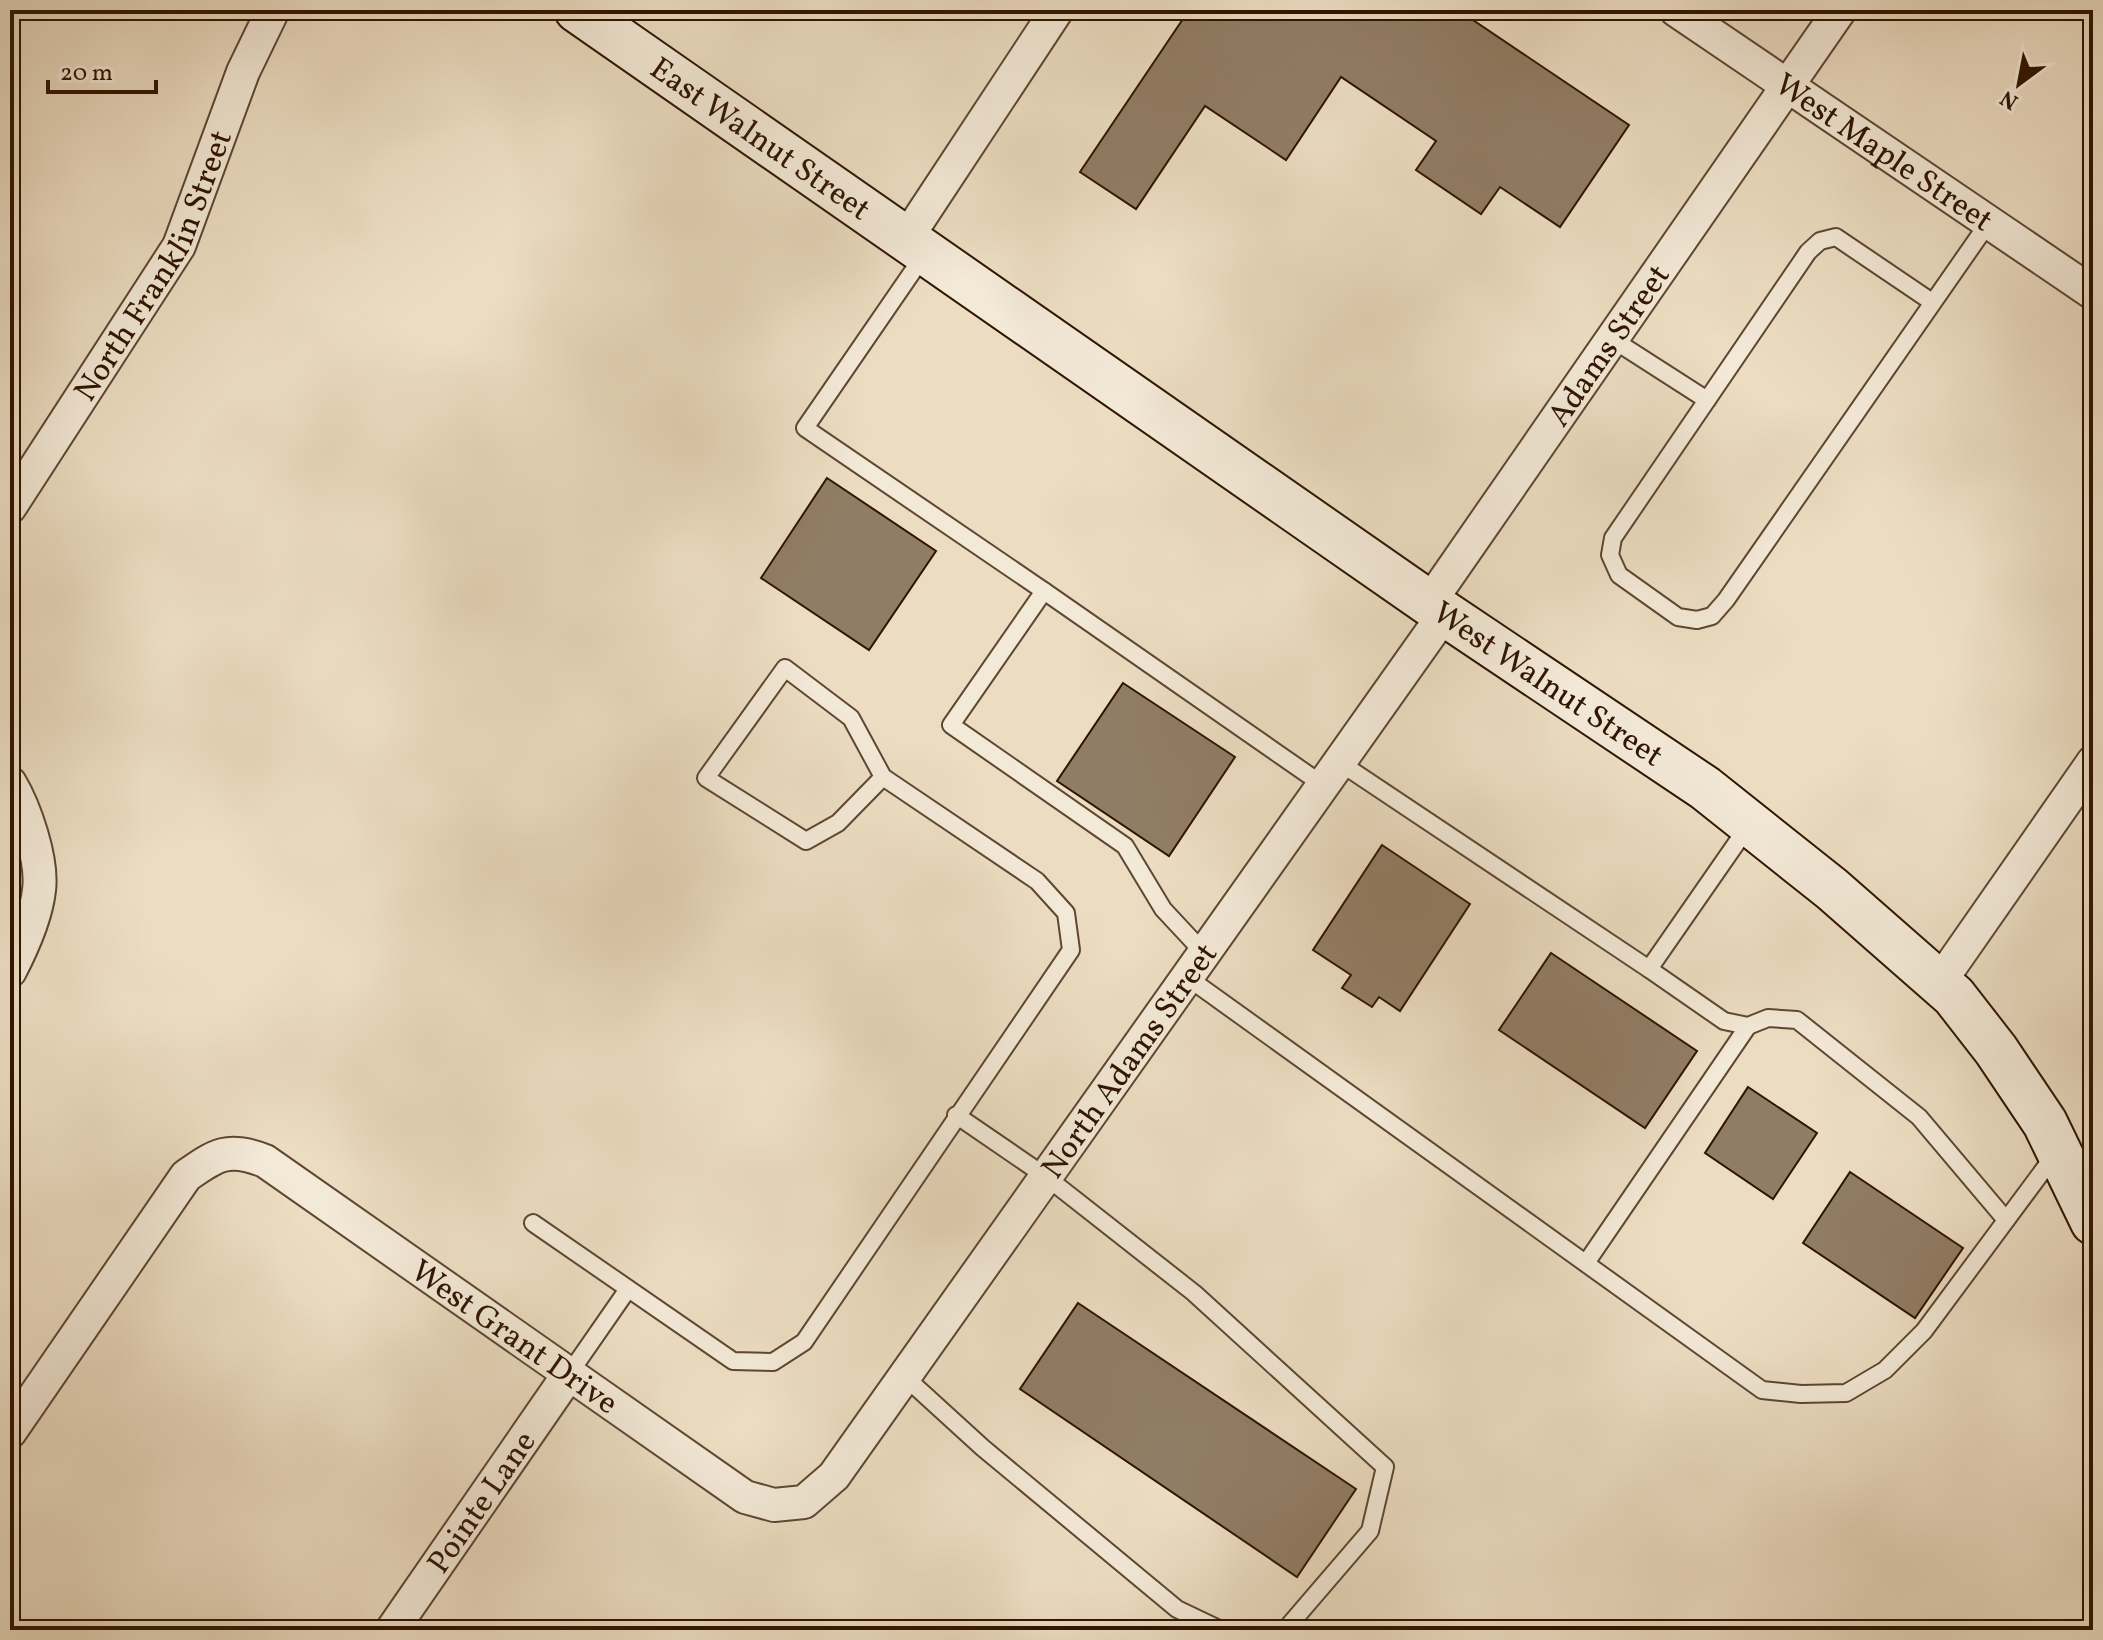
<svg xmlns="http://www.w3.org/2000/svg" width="2103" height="1640" viewBox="0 0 2103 1640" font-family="Vollkorn,serif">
  <rect width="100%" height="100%" fill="#ecddc2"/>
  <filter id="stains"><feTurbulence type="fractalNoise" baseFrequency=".0025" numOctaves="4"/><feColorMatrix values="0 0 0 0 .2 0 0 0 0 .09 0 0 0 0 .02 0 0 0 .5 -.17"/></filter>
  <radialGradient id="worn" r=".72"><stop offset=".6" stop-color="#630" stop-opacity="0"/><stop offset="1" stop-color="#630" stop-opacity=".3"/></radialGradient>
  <g fill="#917d65" stroke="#2f1401" stroke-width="2">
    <polygon points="1189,10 1410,10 1422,18 1428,10 1458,10 1629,125 1560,227 1500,187 1481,214 1416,170 1436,141 1341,77 1286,160 1205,106 1136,209 1080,172"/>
    <polygon points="827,478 936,551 869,650 761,578"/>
    <polygon points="1123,683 1235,757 1169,856 1057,781"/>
    <polygon points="1382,845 1470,904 1400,1011 1379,997 1372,1007 1342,988 1351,975 1313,950"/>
    <polygon points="1551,953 1697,1051 1645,1128 1499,1030"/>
    <polygon points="1748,1087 1817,1133 1773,1199 1705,1153"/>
    <polygon points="1850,1172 1963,1248 1915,1318 1803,1243"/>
    <polygon points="1078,1303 1356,1489 1297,1577 1020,1389"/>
  </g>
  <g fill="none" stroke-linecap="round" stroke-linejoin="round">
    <g stroke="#5e4631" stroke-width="20">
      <g id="lane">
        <polyline points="924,255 805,428 1044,591"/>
        <polyline points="1932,302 1836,237 1820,241 1808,252 1613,538 1610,555 1619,575 1678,617 1697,620 1712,616 1726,600 1989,222"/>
        <polyline points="1612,339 1707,400"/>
        <polyline points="1339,762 1649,969 1749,825"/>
        <polyline points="1204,953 1163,909 1125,846 951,725 1044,591 1323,785"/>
        <polyline points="1649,969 1724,1021 1748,1026 1768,1018 1797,1020 1919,1117 2006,1220"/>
        <polyline points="1187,977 1762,1390 1801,1394 1846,1393 1885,1370 1924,1331 2056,1153"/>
        <polyline points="956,1115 1045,1176 1194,1293 1385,1467 1370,1531 1285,1630"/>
        <polyline points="533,1223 733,1361 773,1362 804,1342 1071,950 1066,913 1037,881 883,777 851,718 785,668 706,778 806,841 838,823 883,777"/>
        <polyline points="1586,1263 1748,1026"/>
        <polyline points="569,1374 628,1289"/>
        <polyline points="904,1376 983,1448 1177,1609 1221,1630"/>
      </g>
    </g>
    <g stroke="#5e4631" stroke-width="36">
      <g id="street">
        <path id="s1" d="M1676 10 2093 293"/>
        <polyline points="906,239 1057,10"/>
        <path id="s2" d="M10 507 179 246 243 72 273 10"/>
        <path id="s3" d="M1429 603 1840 10"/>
        <path d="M10 783C25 808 43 860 39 890 36 917 23 946 10 971"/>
        <polyline points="1939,983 2093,762"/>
        <path id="s4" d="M10 1432 186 1176C216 1155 228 1146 265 1161L745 1497 774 1505 804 1502 834 1476 1445 613"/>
        <path id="s5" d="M392 1630 569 1374"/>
      </g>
    </g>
    <g stroke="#2f1401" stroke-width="48">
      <g id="secondary">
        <path id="s6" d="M577 10 1429 603 1705 788 1832 889 1954 996 1996 1050 2045 1123 2093 1222"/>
      </g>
    </g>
    <use href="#lane" stroke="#f3e9d7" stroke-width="16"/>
    <use href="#street" stroke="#f3e9d7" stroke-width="32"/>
    <use href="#secondary" stroke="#f3e9d7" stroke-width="44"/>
  </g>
  <g text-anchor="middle" stroke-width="6" stroke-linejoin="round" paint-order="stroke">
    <g font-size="32" fill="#2f1401" stroke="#f3e9d7">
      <text dy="11" stroke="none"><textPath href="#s6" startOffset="224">East Walnut Street</textPath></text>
      <text dy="11" stroke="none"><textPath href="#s1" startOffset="252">West Maple Street</textPath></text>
      <text dy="11" stroke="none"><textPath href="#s2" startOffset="282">North Franklin Street</textPath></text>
      <text dy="11" stroke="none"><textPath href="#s3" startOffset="314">Adams Street</textPath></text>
      <text dy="11" stroke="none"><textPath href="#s6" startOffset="1182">West Walnut Street</textPath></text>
      <text dy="11" stroke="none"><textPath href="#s4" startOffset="1592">North Adams Street</textPath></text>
      <text dy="11" stroke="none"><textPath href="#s4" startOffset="702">West Grant Drive</textPath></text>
      <text dy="11" stroke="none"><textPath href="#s5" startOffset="156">Pointe Lane</textPath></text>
    </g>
  </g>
  <rect width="2103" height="1640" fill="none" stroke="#ecddc2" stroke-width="40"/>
  <rect x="12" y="12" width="2079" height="1616" fill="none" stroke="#2f1401" stroke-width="4"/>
  <rect x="20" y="20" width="2063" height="1600" fill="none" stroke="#2f1401" stroke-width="2"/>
  <g transform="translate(2019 84) rotate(212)" stroke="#f3e9d7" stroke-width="6" paint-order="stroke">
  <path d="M0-6L14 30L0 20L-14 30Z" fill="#2f1401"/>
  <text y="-12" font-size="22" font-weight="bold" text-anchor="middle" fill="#2f1401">N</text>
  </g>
  <path d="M48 80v12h108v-12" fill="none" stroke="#2f1401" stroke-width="4"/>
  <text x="60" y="80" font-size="24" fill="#2f1401" stroke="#f3e9d7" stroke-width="6" paint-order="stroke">20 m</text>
  <rect width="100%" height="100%" filter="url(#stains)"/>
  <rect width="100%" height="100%" fill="url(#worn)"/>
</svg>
